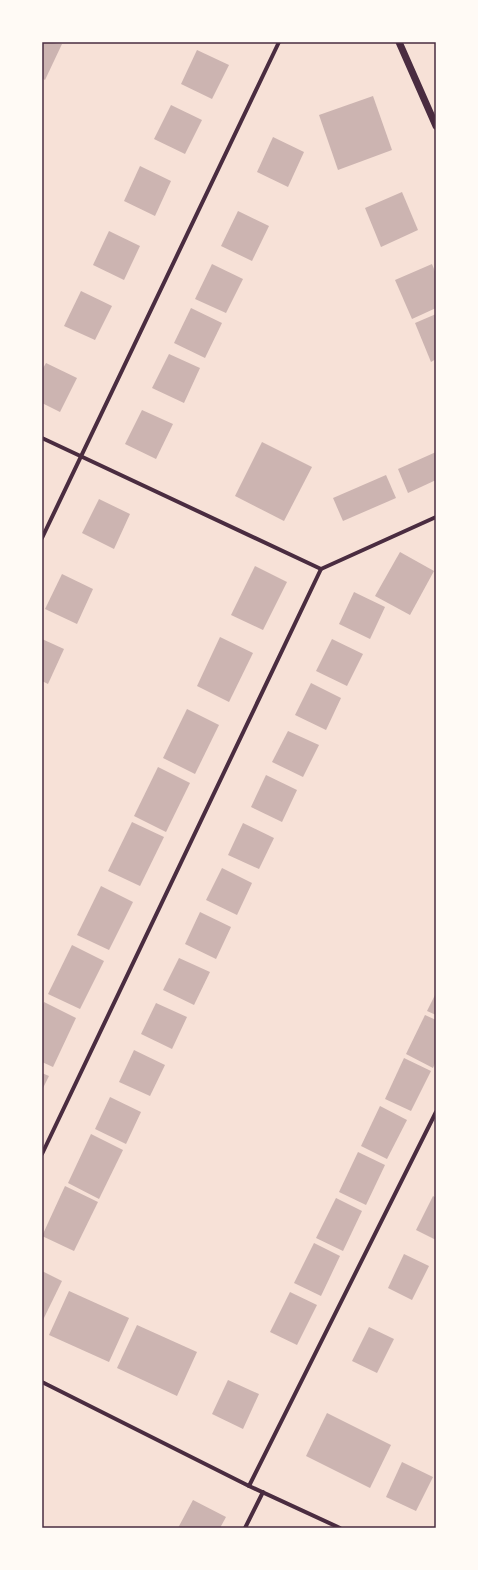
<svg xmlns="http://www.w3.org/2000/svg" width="478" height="1570" viewBox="0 0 478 1570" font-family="Ubuntu,sans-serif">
  <rect width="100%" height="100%" fill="#f7e1d7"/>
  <g fill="#ccb4b1">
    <polygon points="42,42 62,44 45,80 42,78"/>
    <polygon points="197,50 229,65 212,99 181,84"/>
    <polygon points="373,96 392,150 338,170 319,115"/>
    <polygon points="171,105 202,120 185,154 154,139"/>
    <polygon points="273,137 304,152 288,187 257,172"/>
    <polygon points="140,166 171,181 155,216 124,201"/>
    <polygon points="402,192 418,230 381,247 365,208"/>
    <polygon points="238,211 269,226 252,261 221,246"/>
    <polygon points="109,231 140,246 124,280 93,265"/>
    <polygon points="212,264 243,279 226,313 195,299"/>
    <polygon points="432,264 436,274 436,308 412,319 395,280"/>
    <polygon points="81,291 112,306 95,340 64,326"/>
    <polygon points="191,308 222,323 205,358 174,343"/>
    <polygon points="436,314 436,359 431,362 415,323"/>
    <polygon points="169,354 200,368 184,403 152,388"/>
    <polygon points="46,363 77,378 60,412 42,403 42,370"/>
    <polygon points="142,410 173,424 156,459 125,444"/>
    <polygon points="262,442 312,467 284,521 235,496"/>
    <polygon points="436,452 436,480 408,493 398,469"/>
    <polygon points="386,475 396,498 343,521 333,498"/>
    <polygon points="99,499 130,514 114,549 82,533"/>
    <polygon points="400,552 434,571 410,615 375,596"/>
    <polygon points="255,566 287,582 263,630 231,615"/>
    <polygon points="62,574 93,589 77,624 45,609"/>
    <polygon points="354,592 385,607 370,639 339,624"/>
    <polygon points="220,637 253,653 229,702 197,686"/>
    <polygon points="42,639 64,649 48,684 42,681"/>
    <polygon points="332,639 363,654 347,686 316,671"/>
    <polygon points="311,683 341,698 326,730 295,715"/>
    <polygon points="187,709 219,725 195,774 163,758"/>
    <polygon points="288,731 319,745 303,777 272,762"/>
    <polygon points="158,767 190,783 166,832 134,816"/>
    <polygon points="266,775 297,790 282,822 251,807"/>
    <polygon points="132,822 164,837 140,886 108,871"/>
    <polygon points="243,823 274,838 259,869 228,855"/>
    <polygon points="222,868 252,883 237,915 206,900"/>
    <polygon points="101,886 133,902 109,950 77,935"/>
    <polygon points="200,912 231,927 216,959 185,944"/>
    <polygon points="72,945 104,961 80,1009 48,994"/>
    <polygon points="179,958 210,972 194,1005 163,990"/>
    <polygon points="436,993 436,1015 427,1011"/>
    <polygon points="44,1002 76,1018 53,1067 42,1062 42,1007"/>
    <polygon points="156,1003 187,1017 172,1049 141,1034"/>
    <polygon points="425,1015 436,1020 436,1061 433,1068 406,1054"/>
    <polygon points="134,1050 165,1065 150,1096 119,1082"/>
    <polygon points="404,1058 431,1071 411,1111 385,1099"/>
    <polygon points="42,1073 49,1076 42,1090"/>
    <polygon points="110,1097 141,1112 126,1144 95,1129"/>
    <polygon points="380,1106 407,1120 387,1159 361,1146"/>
    <polygon points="91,1134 123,1150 99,1199 68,1183"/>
    <polygon points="358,1152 385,1165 366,1205 339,1192"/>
    <polygon points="65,1186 98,1202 74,1251 42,1236"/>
    <polygon points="433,1196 436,1198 436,1240 416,1230"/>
    <polygon points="336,1198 362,1211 343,1251 316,1238"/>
    <polygon points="314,1243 340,1256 321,1296 294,1283"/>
    <polygon points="404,1254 429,1266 412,1300 388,1288"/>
    <polygon points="42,1271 62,1281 42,1322"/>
    <polygon points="69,1291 129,1318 109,1362 49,1335"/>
    <polygon points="290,1292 317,1305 297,1345 270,1332"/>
    <polygon points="137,1325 197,1352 177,1396 117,1368"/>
    <polygon points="369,1327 394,1339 377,1373 352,1361"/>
    <polygon points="228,1380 259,1394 243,1429 212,1414"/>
    <polygon points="327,1413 391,1445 370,1488 306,1456"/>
    <polygon points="402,1462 433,1477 416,1511 386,1497"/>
    <polygon points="193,1500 226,1517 220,1528 178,1528"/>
  </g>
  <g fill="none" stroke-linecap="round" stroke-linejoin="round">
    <g stroke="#4a2c40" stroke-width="4">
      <polyline points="42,438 321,569"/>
      <polyline points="42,538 279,42"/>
      <polyline points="42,1154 321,569 436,517"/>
      <polyline points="42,1382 249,1486 340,1528"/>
      <polyline points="249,1486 436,1112"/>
      <polyline points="245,1528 263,1492"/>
    </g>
    <polyline stroke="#4a2c40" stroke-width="7" points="399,42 436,126"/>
  </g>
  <rect width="478" height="1570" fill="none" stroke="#fffaf5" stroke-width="86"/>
  <rect x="43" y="43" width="392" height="1484" fill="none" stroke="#4a2c40" stroke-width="1.5"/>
</svg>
